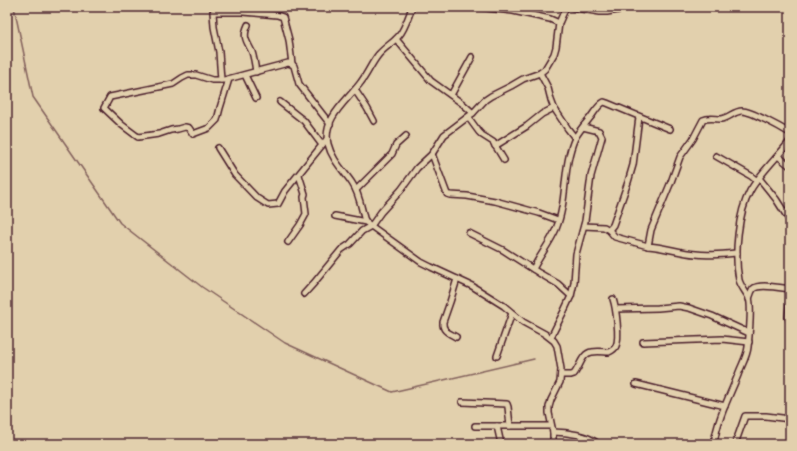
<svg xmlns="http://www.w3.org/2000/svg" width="797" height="451" viewBox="0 0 797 451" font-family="Mynerve,sans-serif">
  <rect width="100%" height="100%" fill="#e2d0ad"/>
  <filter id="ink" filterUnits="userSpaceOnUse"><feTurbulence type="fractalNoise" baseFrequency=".025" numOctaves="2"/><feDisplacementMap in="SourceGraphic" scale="8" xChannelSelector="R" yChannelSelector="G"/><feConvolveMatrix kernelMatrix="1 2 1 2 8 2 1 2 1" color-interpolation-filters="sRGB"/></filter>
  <g filter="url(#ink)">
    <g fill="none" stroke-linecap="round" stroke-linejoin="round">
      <polyline stroke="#82605b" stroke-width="1.5" points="14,7 33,97 120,223 202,287 285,343 392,392 534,359"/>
      <g stroke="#4a1f2b" stroke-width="8">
        <g id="street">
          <path d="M412 7C409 16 406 25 401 33 396 41 386 46 379 54 372 62 368 73 361 82 348 100 322 118 328 144 332 160 344 171 352 183 359 193 361 206 364 218L366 222 371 226 421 262 431 267 472 286 504 306 523 322 545 334 554 341 557 346 561 369 560 382 551 400 549 407V413L553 432V444"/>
          <polyline points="478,7 513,11 550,19 559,23"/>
          <polyline points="570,7 600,12 607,12 635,7"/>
          <polyline points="527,14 527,7"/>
          <path d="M248 25C242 38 247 41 252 52 254 58 255 65 256 72"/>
          <polyline points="396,39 431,81 463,104 473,113"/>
          <polyline points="540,73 548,88 551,100 554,108 568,129 575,138"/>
          <polyline points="245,75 256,98"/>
          <polyline points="229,79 220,108 217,120 209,128 193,134 189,128 185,127 178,129 171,130 159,134 138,137 122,125 104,108 110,97 173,84 182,78 188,75 196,75 212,80 224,80 288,63 292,64 294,66 299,84 330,124"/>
          <polyline points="221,80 219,52 214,27 213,12 243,12 277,15 283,17 289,40 292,64"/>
          <polyline points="355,90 367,108 374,121"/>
          <polyline points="451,95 472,57"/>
          <polyline points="280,102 304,121 322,145"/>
          <polyline points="468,117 479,132 482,135 493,142 504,160"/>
          <polyline points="495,146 527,126 542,114 554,108"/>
          <polyline points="218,148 235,175 257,198 268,205 278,204 285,191 327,139"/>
          <polyline points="432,154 447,194 450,195 467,196 495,201 539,213 558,220"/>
          <polyline points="716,156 751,176 757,181"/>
          <polyline points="778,156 790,166"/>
          <polyline points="759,178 776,199 790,221"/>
          <polyline points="356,190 392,154 396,145 406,136"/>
          <polyline points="335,216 366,222"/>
          <polyline points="584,226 604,227 609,230 615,237 648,246"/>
          <polyline points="609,230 613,225 628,182 633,165 639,117"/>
          <polyline points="469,233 503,250 539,273 558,284 571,296"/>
          <polyline points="288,242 300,225 306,214 304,197 305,194 299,175"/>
          <path d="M737 253C723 254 709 256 696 254 679 253 665 247 648 246L651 230 671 182 680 157 693 139 703 120C709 117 715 119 721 119 729 118 734 111 742 111 751 111 780 127 790 133"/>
          <path d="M533 269C540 255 550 243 556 229 568 200 562 166 575 138 579 131 585 124 590 118 594 113 598 105 604 102L607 103 670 129"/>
          <polyline points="304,294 314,283 341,250 350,244 362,231 371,226 381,212 401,190 417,168 432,154 444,135 473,113 485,100 491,96 511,86 523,79 540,73 545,69 554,54 556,47 559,23 566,7"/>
          <polyline points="790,295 788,317 790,322"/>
          <path d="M749 299C750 296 751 292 753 289 759 283 782 288 790 289"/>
          <polyline points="616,309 658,308 679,306 689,308 712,316 749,333"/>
          <path d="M456 337C449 333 442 331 443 322L450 302 457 279"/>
          <polyline points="551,337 564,311 571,296 574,283 576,254 585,221 591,176 602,137 599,131 583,127"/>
          <polyline points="643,342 722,339 749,342"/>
          <polyline points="497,356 512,313"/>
          <path d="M561 375H571L574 374C580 367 582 353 592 352 598 351 604 352 609 352 611 351 615 349 616 346 620 338 616 308 613 299"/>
          <polyline points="636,384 725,406"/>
          <polyline points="462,402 507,404 508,407 510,426"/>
          <polyline points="475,426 551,426"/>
          <polyline points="497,426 501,444"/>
          <path d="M553 432C566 432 589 435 598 444"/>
          <path d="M714 444C717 420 729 397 738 375 741 366 747 357 748 347 749 337 752 307 749 298 746 292 741 287 739 280 734 254 738 213 750 191 760 173 778 157 790 141"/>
          <polyline points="735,444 745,416 766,416 790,419"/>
        </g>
      </g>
      <use href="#street" stroke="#e2d0ad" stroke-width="5"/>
    </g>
  </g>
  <rect width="797" height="451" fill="none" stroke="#e2d0ad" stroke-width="24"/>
  <rect x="12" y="12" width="773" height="427" fill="none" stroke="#4a1f2b" stroke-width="1.5" filter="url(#ink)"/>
</svg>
